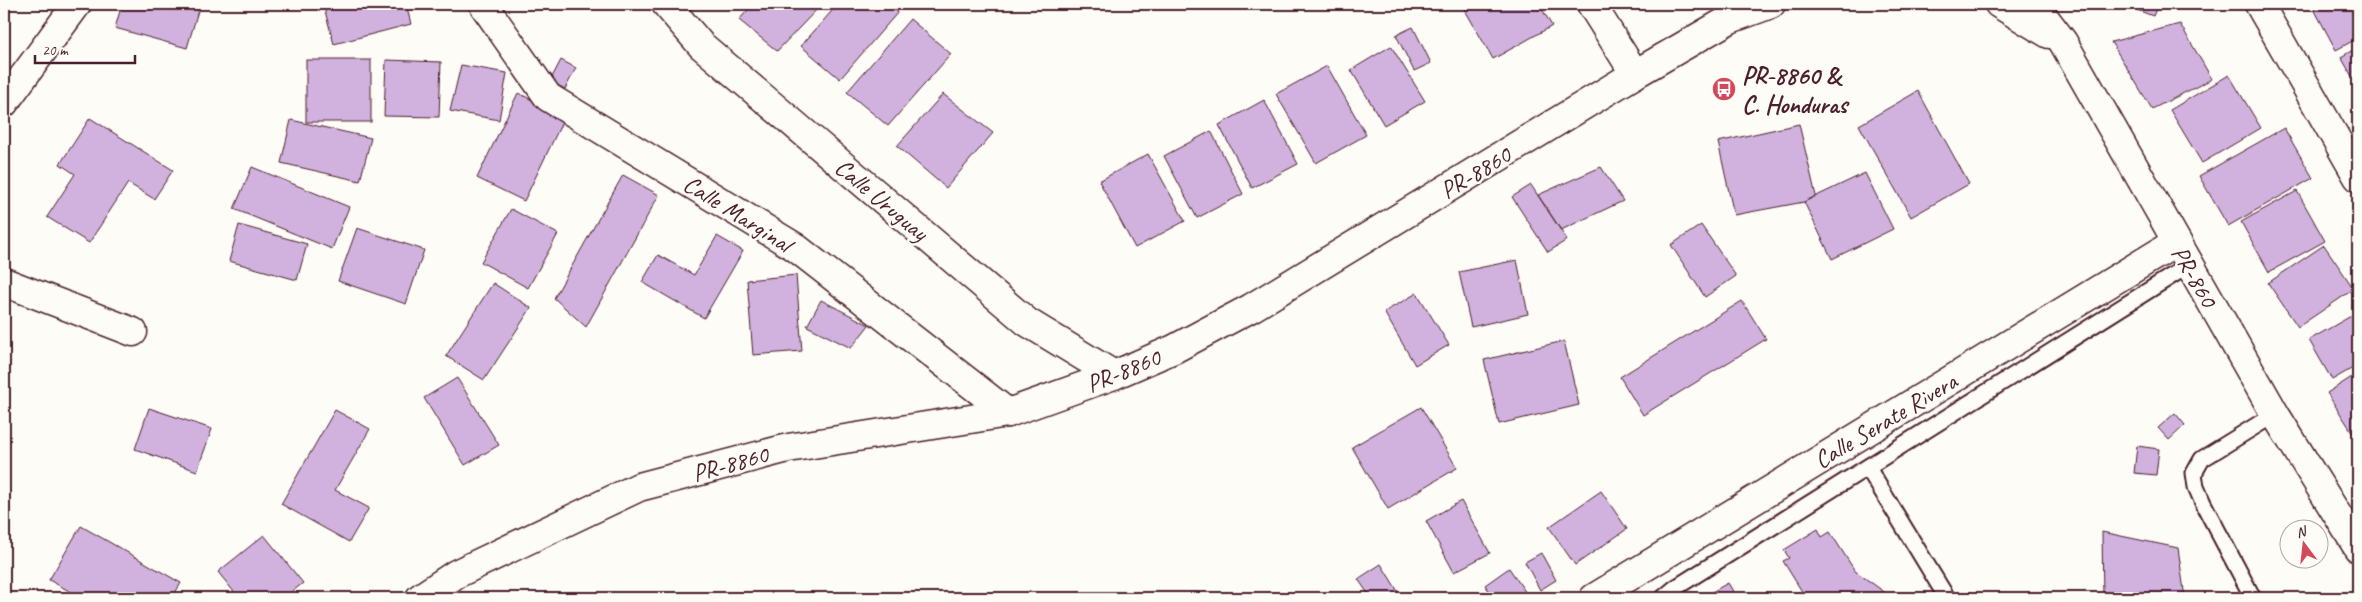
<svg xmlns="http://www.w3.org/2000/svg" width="2362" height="602" viewBox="0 0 2362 602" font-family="Caveat,sans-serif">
  <rect width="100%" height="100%" fill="#fdfcf7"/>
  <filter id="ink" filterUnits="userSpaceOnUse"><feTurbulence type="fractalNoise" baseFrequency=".02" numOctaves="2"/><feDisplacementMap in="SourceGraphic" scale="10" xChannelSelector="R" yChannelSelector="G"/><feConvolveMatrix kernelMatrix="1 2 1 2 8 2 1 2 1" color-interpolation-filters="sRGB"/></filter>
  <g filter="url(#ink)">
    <g fill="#d1b2de" stroke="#4a1f2b">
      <polygon points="122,4 200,4 187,48 115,28"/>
      <polygon points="323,4 406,4 411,24 334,44"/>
      <polygon points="753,4 822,4 777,51 739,20"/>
      <polygon points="838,4 889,4 898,12 840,79 801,46"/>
      <polygon points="1476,4 1539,4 1552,26 1493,59 1465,10"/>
      <polygon points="2121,4 2158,4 2153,16"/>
      <polygon points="2323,4 2358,4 2358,38 2336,50 2314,9"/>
      <polygon points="910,19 951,54 888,126 847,92"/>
      <polygon points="2180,24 2212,79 2152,109 2111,42"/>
      <polygon points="1413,27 1431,63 1414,71 1396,35"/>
      <polygon points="1391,46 1425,101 1384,125 1351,70"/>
      <polygon points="2358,47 2358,87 2341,57"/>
      <rect x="306" y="60" width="65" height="62"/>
      <polygon points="386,60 441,62 439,117 384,116"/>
      <polygon points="561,60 576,68 565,89 550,81"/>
      <polygon points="461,65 507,73 499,120 450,111"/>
      <polygon points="1327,66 1366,135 1316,163 1276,94"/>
      <polygon points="2229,75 2261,128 2202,163 2170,110"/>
      <polygon points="1918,91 1969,184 1911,217 1859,125"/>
      <polygon points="518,93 565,116 524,201 477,178"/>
      <polygon points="943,94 993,133 946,188 897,146"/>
      <polygon points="1264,100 1298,164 1252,188 1219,125"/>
      <polygon points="90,118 173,170 154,199 128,183 89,243 47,217 75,174 60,164"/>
      <polygon points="291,120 371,138 360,181 281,163"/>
      <polygon points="1799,124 1816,196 1804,202 1734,215 1718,142"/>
      <polygon points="2284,128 2313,178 2228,226 2199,176"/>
      <polygon points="1211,131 1243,194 1197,218 1164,156"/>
      <polygon points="1148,154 1185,221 1135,248 1099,181"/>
      <polygon points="252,167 349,207 332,249 234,209"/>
      <polygon points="1601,167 1623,201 1561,230 1538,195"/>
      <polygon points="1865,173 1893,229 1832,259 1804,202"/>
      <polygon points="623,175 659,195 586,327 554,298"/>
      <polygon points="1531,185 1567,240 1548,252 1512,197"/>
      <polygon points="2297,191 2325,241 2269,272 2241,222"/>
      <polygon points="511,209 558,234 528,288 481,262"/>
      <polygon points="239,225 307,244 297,280 229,261"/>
      <polygon points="1701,225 1736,276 1705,297 1671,245"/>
      <polygon points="357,228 424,250 406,304 338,281"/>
      <polygon points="717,236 743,251 704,318 642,282 658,255 694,275"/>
      <polygon points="2324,245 2354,289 2298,327 2268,283"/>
      <polygon points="1517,260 1528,314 1471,327 1459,272"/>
      <polygon points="796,275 802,351 753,355 747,280"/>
      <polygon points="493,283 531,308 484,380 446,356"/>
      <polygon points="1417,293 1449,345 1415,365 1384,312"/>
      <polygon points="821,300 869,325 851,348 807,326"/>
      <polygon points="1742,301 1766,339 1643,415 1620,377"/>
      <polygon points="2358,312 2358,365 2332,380 2309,340"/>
      <polygon points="1564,341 1579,405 1499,424 1484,360"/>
      <polygon points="2358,373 2358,441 2327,393"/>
      <polygon points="457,378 499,445 465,465 424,398"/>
      <polygon points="1421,407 1457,468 1388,509 1352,447"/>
      <polygon points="149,408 212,429 197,471 135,449"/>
      <polygon points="335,410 370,429 335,490 369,508 349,542 281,504"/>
      <polygon points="2175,413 2185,425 2169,440 2158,428"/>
      <polygon points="2137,446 2159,449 2156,475 2134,473"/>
      <polygon points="1601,491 1627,529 1575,565 1549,527"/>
      <polygon points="1461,501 1490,553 1454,572 1426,521"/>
      <polygon points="81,526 181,583 172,598 82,598 49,580"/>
      <polygon points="1818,529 1822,537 1830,532 1855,571 1883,591 1889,598 1806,598 1783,561 1789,558 1784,550"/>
      <polygon points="2102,532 2178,548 2185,598 2103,598"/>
      <polygon points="264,535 303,583 284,598 239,598 218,572"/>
      <polygon points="1541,553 1556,580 1540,590 1525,562"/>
      <polygon points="1381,564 1402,598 1371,598 1358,579"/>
      <polygon points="1509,568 1528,596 1525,598 1494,598 1485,585"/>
      <polygon points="1728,583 1737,598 1701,598"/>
    </g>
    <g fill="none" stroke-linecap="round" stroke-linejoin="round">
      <g stroke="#4a1f2b" stroke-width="19">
        <g id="service">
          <polyline points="1868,468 1947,598"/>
          <polyline points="1663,598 1675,588 2189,265"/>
          <polyline points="2253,598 2203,503 2196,487 2194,473 2202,459 2275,414"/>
        </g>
      </g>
      <g stroke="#4a1f2b" stroke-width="31">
        <g id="minor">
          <polyline points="483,4 548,97 795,247 1008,413"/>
          <polyline points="666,4 701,45 1027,322 1114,375"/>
          <polyline points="1591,4 1635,74"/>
          <polyline points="2259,4 2358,177"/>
          <polyline points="4,103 77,4"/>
          <polyline points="4,282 133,332"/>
          <polyline points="1594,598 2175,243"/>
        </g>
      </g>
      <g stroke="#4a1f2b" stroke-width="31">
        <g id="tertiary">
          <polyline points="1999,4 2049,34"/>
          <polyline points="2034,4 2063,42 2275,414 2358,548"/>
          <polyline points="420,598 456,574 639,487 788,448 1008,413 1114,375 1174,349 1251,308 1635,74 1730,19 1771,4"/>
        </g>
      </g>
      <use href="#service" stroke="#fdfcf7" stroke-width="15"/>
      <use href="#minor" stroke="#fdfcf7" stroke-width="28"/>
      <use href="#tertiary" stroke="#fdfcf7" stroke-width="28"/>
    </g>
  </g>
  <defs>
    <g id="bus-disc" transform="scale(1.25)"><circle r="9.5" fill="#d1495b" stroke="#fdfcf7"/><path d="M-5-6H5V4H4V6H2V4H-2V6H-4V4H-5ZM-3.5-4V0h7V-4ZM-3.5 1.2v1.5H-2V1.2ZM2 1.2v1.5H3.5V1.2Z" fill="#fff"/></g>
  </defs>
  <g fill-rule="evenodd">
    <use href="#bus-disc" x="1724" y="89"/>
  </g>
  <g text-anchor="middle" stroke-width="5" stroke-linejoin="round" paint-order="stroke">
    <g font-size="25" font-weight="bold" fill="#4a1f2b" stroke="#fdfcf7" text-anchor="start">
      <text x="1742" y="84">PR-8860 &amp;<tspan x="1742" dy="29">C. Honduras</tspan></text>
    </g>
    <g font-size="25" fill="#4a1f2b" stroke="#fdfcf7">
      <text transform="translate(1475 172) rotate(-31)" y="9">PR-8860</text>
      <text transform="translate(882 199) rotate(40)" y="9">Calle Uruguay</text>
      <text transform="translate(738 213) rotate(32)" y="9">Calle Marginal</text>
      <text transform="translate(2195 276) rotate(60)" y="9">PR-860</text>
      <text transform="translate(1123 370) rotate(-22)" y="9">PR-8860</text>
      <text transform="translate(1885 420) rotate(-31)" y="9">Calle Serate Rivera</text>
      <text transform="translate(730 463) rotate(-15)" y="9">PR-8860</text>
    </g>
  </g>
  <rect width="2362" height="602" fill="none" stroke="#fdfcf7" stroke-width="20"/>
  <rect x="10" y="10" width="2342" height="582" fill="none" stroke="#4a1f2b" stroke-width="2" filter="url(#ink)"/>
  <g transform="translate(2304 544) rotate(345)"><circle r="24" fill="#fdfcf7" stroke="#b5a4a5"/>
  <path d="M0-4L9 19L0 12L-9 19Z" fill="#d1495b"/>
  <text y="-8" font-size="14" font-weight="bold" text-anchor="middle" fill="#4a1f2b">N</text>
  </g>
  <path d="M35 55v8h100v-8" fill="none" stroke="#4a1f2b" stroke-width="2.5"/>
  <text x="42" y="55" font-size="15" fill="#4a1f2b" stroke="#fdfcf7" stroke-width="4" paint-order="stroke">20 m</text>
</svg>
